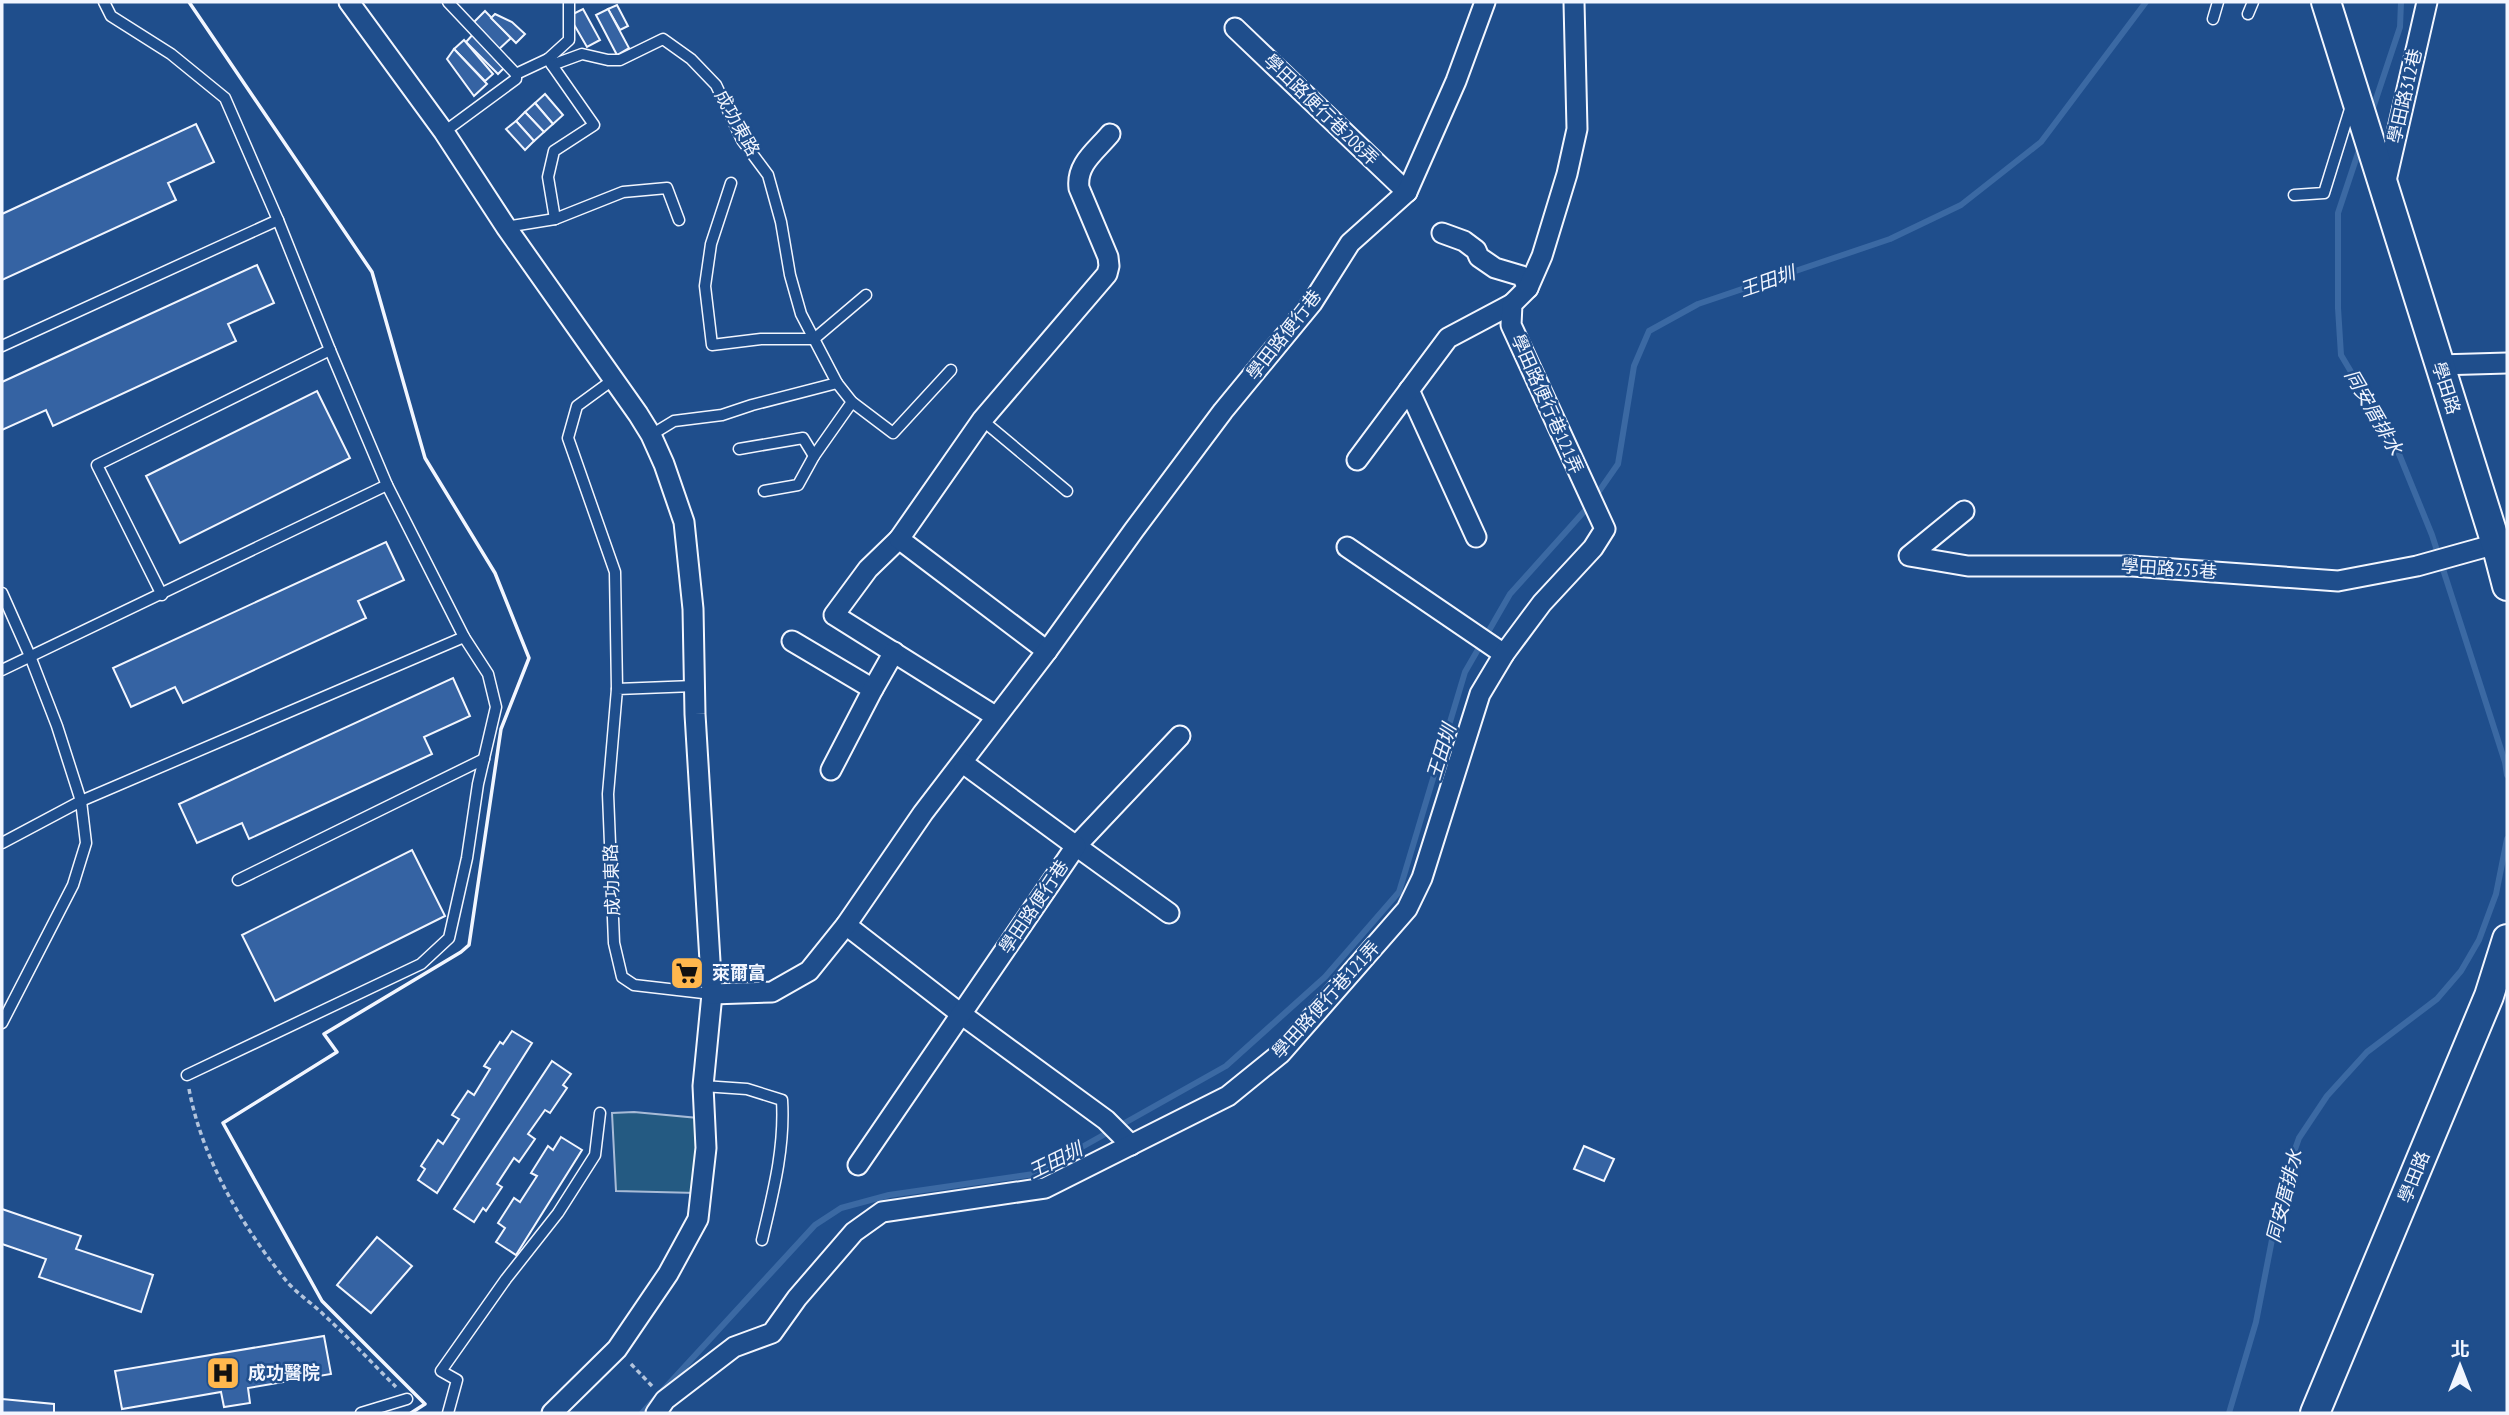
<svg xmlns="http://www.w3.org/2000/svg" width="2509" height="1415" viewBox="0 0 2509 1415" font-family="'PT Sans Narrow','Noto Sans TC',sans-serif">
  <rect width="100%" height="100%" fill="#1f4e8c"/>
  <polygon fill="#245a82" stroke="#a8bbd7" stroke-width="2" points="634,1112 698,1118 697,1193 616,1191 612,1113"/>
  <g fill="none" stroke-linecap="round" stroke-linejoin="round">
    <g stroke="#3b69a3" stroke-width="6">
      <polyline points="2371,114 2400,27 2401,2"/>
      <polyline points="2361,144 2338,213 2338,308 2341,355 2397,449 2432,535 2505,762 2507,775"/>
      <polyline points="1595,497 1618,464 1634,366 1649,331 1698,304 1890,239 1961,205 2041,142 2146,2"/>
      <polyline points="642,1413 815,1225 841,1208 889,1195 1034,1174 1226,1066 1325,977 1399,892 1465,672 1510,594 1589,506"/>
      <polyline points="2229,1413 2256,1322 2283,1183 2299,1138 2327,1096 2367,1052 2437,999 2461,971 2479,940 2496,894 2507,839"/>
    </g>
  </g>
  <g fill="#3563a3" stroke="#f2f6ff" stroke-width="2">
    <polygon points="617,5 628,26 620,30 608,9"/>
    <polygon points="583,9 600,40 587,47 569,16"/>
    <polygon points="608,9 629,48 617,55 596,15"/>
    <polygon points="485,11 511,38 497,51 471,25"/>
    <polygon points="495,14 512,22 525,34 516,43 491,18"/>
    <polygon points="475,32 507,65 498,74 466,42"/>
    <polygon points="464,40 493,74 485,81 454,49"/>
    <polygon points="454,49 487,84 474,96 447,59"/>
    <polygon points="545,94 563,115 553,124 535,103"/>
    <polygon points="535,103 553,124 544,132 525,112"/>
    <polygon points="525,112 544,132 534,141 516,121"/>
    <polygon points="516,121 534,141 525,150 506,129"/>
    <polygon points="196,124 214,162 168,183 176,200 2,280 2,214"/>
    <polygon points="257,265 274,303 228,324 236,341 53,426 46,410 2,430 2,382"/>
    <polygon points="317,391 350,458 180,543 146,476"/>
    <polygon points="386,542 404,580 358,601 366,618 183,703 175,687 131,707 113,668"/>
    <polygon points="453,678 470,716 424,737 432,754 249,839 242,823 197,843 179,804"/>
    <polygon points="412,850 445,916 275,1001 242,935"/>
    <polygon points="512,1031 532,1043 437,1193 418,1180 425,1169 421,1166 438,1140 443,1144 459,1119 452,1115 468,1091 474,1095 490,1069 484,1066 500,1042 503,1044"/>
    <polygon points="552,1061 571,1074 563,1085 567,1088 550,1113 545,1110 528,1134 535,1139 519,1162 514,1158 497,1184 502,1187 486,1211 483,1208 474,1222 454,1209"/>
    <polygon points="561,1137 582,1150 516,1255 496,1242 505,1228 498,1223 514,1198 520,1202 537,1176 531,1173 548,1146 553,1150"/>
    <polygon points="1584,1146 1614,1159 1604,1181 1574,1169"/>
    <polygon points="2,1209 81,1236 76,1249 153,1275 141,1312 39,1277 46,1259 2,1244"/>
    <polygon points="377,1237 412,1266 371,1313 337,1285"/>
    <polygon points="324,1336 331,1374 248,1388 250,1403 224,1407 221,1392 122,1409 115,1371"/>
    <polygon points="2,1399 54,1404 54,1413 2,1413"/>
  </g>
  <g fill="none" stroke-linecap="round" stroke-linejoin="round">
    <g stroke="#f2f6ff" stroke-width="13">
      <g id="service">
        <polyline points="104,2 111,16 171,54 225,98 278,220 330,350 387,485 464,637 488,674 496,707 478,784 467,858 449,938 421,964 187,1075"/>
        <polyline points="448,2 516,74 548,59 552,65 582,54 608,60 620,60 663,39 691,59 716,85 742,140 768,175 781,222 790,275 801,314 837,383 752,405 722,415 674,421 651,435"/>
        <polyline points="2248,14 2253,2"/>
        <polyline points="2213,19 2218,2"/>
        <polyline points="548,59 569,40 569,2"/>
        <polyline points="552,65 594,125 554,151 548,177 555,219"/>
        <polyline points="444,132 516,79 516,74"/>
        <polyline points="731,183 711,244 705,286 712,345 761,339 814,339 866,295"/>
        <polyline points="2294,195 2324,193 2351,106"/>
        <polyline points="506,227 555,219 623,192 667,188 679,220"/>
        <polyline points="2,346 278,220"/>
        <polyline points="614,379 577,406 568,438 615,572 617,689"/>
        <polyline points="837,383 852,402 893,433 951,370"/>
        <polyline points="982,420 1067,491"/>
        <polyline points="739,449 803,438 814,456"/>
        <polyline points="764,491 798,485 814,456 852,402"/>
        <polyline points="2,593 30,656 57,726 81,801 86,843 73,885 2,1023"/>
        <polyline points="162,595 97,465 330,350"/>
        <polyline points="2,670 387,485"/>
        <polyline points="694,686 617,689 608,794 614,943 622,977 634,985 712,994"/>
        <polyline points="2,843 81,801 464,637"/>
        <polyline points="238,880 484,759"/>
        <path d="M703 1086 747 1089 782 1100C785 1148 773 1193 762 1240"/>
        <polyline points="361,1413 407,1399"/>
        <polyline points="448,1413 457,1380 441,1371 506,1279 558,1213 595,1155 600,1113"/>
      </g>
    </g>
    <g stroke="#f2f6ff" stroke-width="23">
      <g id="minor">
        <polyline points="349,2 444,132 506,227 638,414 651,435 664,464 684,522 693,609 695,714 712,994 703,1086 706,1148 698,1219 668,1274 617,1349 552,1413"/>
        <polyline points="1235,28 1407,192"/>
        <polyline points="2385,185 2427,2"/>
        <polyline points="1442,233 1464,241 1476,250 1479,257 1495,268 1522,276 1528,288"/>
        <polyline points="2439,365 2507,363"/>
        <polyline points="1409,390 1476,537"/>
        <polyline points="1357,460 1448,338 1512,304"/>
        <polyline points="1964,511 1909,556 1968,566 2132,566 2338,581 2417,566 2496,544"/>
        <polyline points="899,539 868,569 834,615 995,716"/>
        <polyline points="1347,547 1504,654"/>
        <polyline points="792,641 873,689"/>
        <path d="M1047 651 899 539 982 420 1107 274 1109 266 1108 257 1079 188C1076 164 1096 151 1110 134"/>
        <polyline points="831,770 873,689 894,652"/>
        <polyline points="1169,913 1076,846 1180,736"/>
        <polyline points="846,925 961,1014 1106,1120 1131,1145"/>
        <polyline points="712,994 772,992 809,971 846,925 923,813 1047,651 1134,530 1223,411 1312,303 1350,243 1407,192 1456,81 1485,2"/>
        <polyline points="858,1165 1076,846 963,763"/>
        <polyline points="656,1413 665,1400 734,1347 772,1333 797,1298 854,1232 882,1212 1045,1188 1228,1096 1281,1053 1407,909 1422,878 1480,694 1504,654 1542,603 1593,548 1605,529 1511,325 1512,304 1528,288 1542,256 1567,174 1577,129 1574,2"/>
      </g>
    </g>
    <g stroke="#f2f6ff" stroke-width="32">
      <g id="secondary">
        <polyline points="2326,2 2496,544 2507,586"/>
        <polyline points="2315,1413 2489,996 2507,939"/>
      </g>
    </g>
    <g stroke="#b3c4dc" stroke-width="3.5" stroke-dasharray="5 3.5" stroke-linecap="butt">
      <path d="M189 1089C202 1159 243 1228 288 1283 299 1295 313 1304 324 1315 349 1338 372 1363 396 1387"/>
      <polyline points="631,1364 652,1386"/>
    </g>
    <use href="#service" stroke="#1f4e8c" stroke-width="10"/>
    <use href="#minor" stroke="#1f4e8c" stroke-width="19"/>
    <use href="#secondary" stroke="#1f4e8c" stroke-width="28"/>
    <polyline stroke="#f2f6ff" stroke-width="3.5" points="189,2 372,272 425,458 495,573 529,658 501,729 469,945 461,952 324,1034 337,1052 223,1123 322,1301 425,1404 411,1413"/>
  </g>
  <defs>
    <g id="supermarket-square" transform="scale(1.75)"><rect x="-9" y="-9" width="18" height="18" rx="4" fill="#ffb74d" stroke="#1f4e8c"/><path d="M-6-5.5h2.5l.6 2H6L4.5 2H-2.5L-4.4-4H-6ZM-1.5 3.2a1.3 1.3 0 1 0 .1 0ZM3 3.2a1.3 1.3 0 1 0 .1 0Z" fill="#111"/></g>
    <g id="hospital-square" transform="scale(1.75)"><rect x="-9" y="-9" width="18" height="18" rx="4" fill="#ffb74d" stroke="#1f4e8c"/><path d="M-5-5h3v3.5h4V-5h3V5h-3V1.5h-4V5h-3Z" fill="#111"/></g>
  </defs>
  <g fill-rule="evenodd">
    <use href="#supermarket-square" x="687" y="973"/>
    <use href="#hospital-square" x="223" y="1373"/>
  </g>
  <g text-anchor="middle" stroke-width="5" stroke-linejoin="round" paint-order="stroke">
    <g font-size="18" fill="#f2f6ff" stroke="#1f4e8c">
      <text transform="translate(2405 96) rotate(-77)" y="6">學田路312巷</text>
      <text transform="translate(1321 110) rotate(44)" y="6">學田路便行巷208弄</text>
      <text transform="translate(737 123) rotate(61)" y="6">成功東路</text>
      <text transform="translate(1284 335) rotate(-52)" y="6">學田路便行巷</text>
      <text transform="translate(2446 388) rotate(72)" y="6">學田路</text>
      <text transform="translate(1547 404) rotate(66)" y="6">學田路便行巷121弄</text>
      <text transform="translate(2169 569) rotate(4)" y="6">學田路255巷</text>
      <text transform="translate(612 880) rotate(-92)" y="6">成功東路</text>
      <text transform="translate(1034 907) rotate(-56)" y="6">學田路便行巷</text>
      <text transform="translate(1326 1000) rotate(-48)" y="6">學田路便行巷121弄</text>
      <text transform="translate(2414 1177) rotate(-68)" y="6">學田路</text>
    </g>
    <g font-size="18" font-weight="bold" fill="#f2f6ff" stroke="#1f4e8c" text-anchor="start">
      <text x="712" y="979">萊爾富</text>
      <text x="248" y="1379">成功醫院</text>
    </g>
    <g font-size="19" font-style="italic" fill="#f2f6ff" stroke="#1f4e8c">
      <text transform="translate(1767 281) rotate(-19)" y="7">王田圳</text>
      <text transform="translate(2374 412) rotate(60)" y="7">同安厝排水</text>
      <text transform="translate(1441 752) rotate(-73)" y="7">王田圳</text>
      <text transform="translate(1055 1160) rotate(-26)" y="7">王田圳</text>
      <text transform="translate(2284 1196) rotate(-76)" y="7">同安厝排水</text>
    </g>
  </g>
  <rect width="2509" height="1415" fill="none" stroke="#f2f6ff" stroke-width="7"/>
  <g transform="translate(2460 1366)" stroke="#1f4e8c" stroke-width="5" paint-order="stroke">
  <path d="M0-5L12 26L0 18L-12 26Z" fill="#f2f6ff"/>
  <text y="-10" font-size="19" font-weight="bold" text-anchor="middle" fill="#f2f6ff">北</text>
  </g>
</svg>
